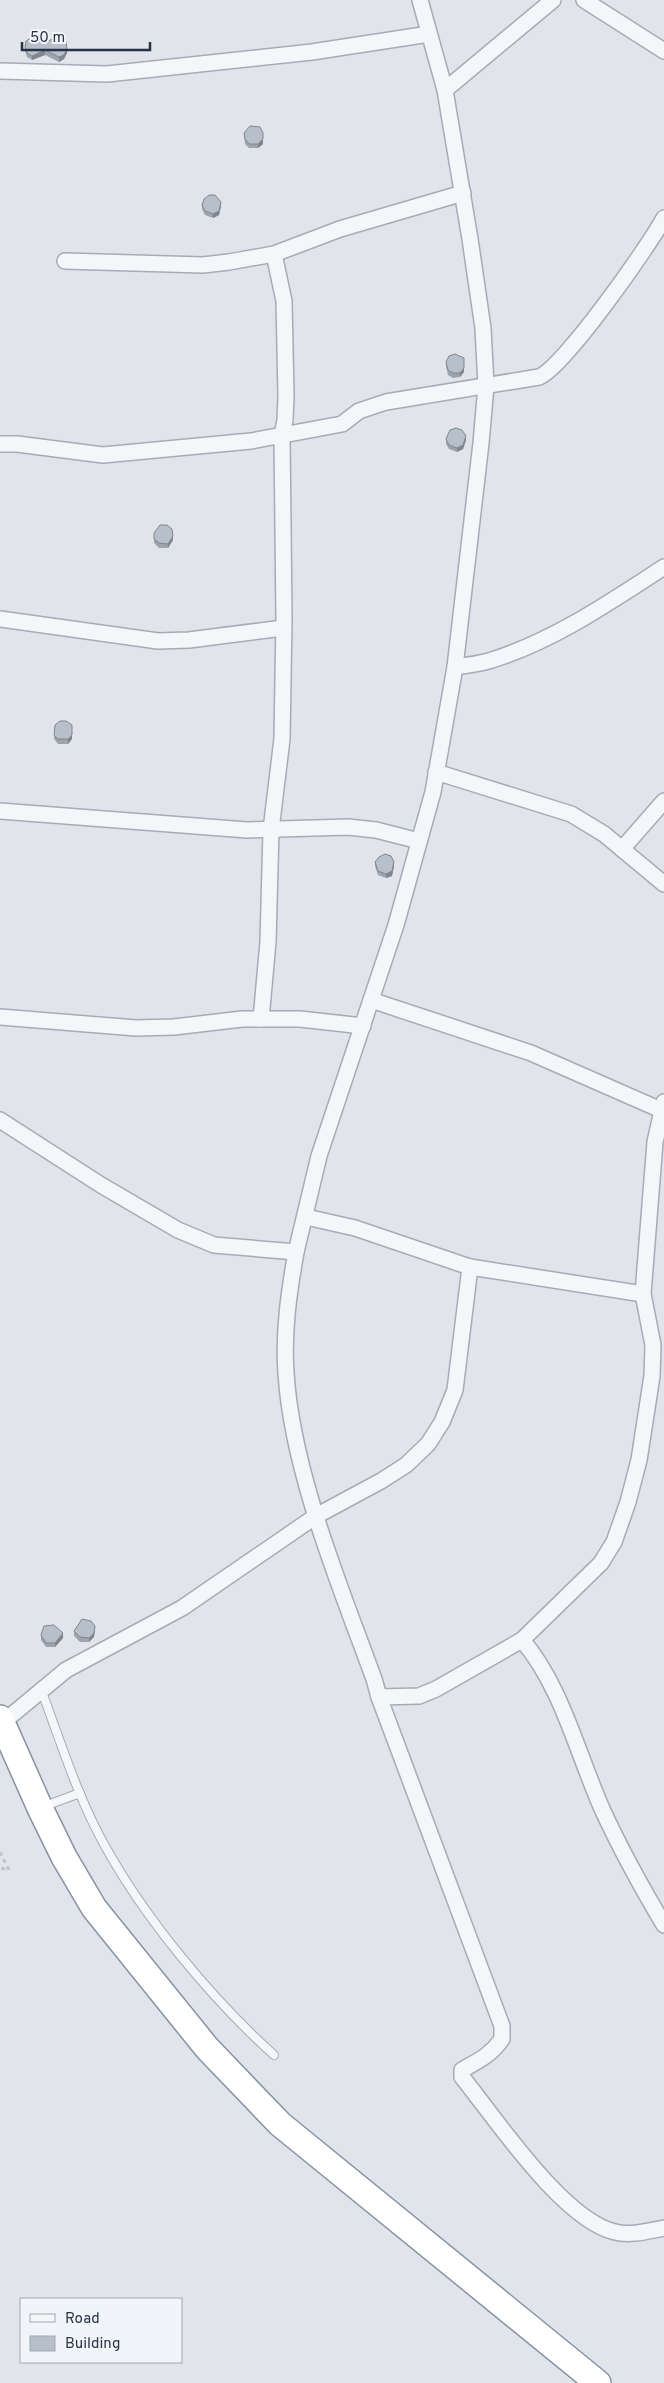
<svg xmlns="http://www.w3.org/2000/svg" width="664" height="2383" viewBox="0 0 664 2383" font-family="Overpass,sans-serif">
  <rect width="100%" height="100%" fill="#e1e5eb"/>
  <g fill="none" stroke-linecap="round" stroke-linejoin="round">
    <g stroke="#a5acb6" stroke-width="10">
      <g id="service">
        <path d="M42 1692C61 1743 78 1798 105 1846 146 1920 212 1999 274 2055"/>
        <polyline points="42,1807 80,1793"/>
      </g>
    </g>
    <g stroke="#a5acb6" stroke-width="18">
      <g id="minor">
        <polyline points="584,0 664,51"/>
        <polyline points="0,71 107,74 312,52 429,34"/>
        <polyline points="445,90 553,0"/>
        <polyline points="65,261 203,265 229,262 274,254 340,229 463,193"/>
        <path d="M0 444H17L103 455 251 441 342 424 359 411 386 402 539 377C564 367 649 246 664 218"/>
        <polyline points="0,619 158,641 189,640 283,628"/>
        <path d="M455 667C467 665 481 664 492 660 555 640 610 602 664 567"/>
        <polyline points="436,772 571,814 604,834 664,884"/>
        <polyline points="0,811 247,830 348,827 376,830 419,841"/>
        <polyline points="622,849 664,801"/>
        <polyline points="371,1000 531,1053 661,1110"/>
        <polyline points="0,1017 136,1028 174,1027 242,1019 300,1019 363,1026"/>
        <polyline points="261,1019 268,942 271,830 282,739 284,619 282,436 285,420 286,396 284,301 274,254"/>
        <polyline points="0,1120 101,1185 178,1230 214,1245 296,1252 319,1156 396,925 433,792 455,667 481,443 486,386 483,328 470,239 445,90 420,0"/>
        <polyline points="306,1217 355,1228 470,1267 643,1294"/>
        <path d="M296 1252C289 1292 283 1332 286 1373 292 1471 340 1586 374 1679L379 1697 419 1696 436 1689 522 1640C562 1686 578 1756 603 1811 621 1850 642 1888 664 1925"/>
        <polyline points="522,1640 601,1563 614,1542 628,1502 639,1460 652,1376 653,1345 643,1294 655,1142 664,1102"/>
        <path d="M379 1697 502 2026V2039C491 2055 478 2061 462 2070V2077C496 2119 563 2220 615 2232 630 2236 648 2231 664 2228"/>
        <polyline points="2,1723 66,1670 182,1608 316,1516 381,1481 406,1465 428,1444 442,1422 455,1390 470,1267"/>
      </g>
    </g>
    <g stroke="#8693a3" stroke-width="28">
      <polyline id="trunk" points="0,1718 40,1808 64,1857 94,1908 207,2048 280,2124 598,2383"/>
    </g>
    <polyline stroke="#bfc3ca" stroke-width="3" stroke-dasharray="4 4" stroke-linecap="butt" points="0,1852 9,1870 0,1868"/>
    <use href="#service" stroke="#f4f6f9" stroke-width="8"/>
    <use href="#minor" stroke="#f4f6f9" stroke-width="15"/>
    <use href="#trunk" stroke="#fff" stroke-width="25"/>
  </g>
  <g fill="#9da4ae">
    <polygon points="25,47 67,53 64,59 59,62 45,55 32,60 27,57 25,51"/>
    <polygon points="244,133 263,137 263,144 258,148 249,148 245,144"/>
    <polygon points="202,205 221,206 219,215 213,218 205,215 202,209"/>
    <polygon points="446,362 464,372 460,377 453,378 448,375 446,366"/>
    <polygon points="446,439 466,440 463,449 457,452 449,449 446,444"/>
    <polygon points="154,533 173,540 168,548 159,548 154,543"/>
    <polygon points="55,725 72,739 68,744 58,744 54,739"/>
    <polygon points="375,862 394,866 392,876 386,878 378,875 375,866"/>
    <polygon points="74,1631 95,1631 94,1637 89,1642 80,1642 74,1636"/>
    <polygon points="41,1635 63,1638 55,1647 46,1647 41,1640"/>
  </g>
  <g fill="#80868d">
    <polygon points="67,49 67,53 64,59 59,62 59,57"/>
    <polygon points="45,50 45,55 32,60 32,56"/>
    <polygon points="263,133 263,144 258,148 258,144"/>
    <polygon points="221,202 221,206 219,215 213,218 213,214"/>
    <polygon points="464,368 464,372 460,377 460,373"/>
    <polygon points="466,436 466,440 463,449 457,452 457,448"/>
    <polygon points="173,536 173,540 168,548 168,544"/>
    <polygon points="72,735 72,739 68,744 68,739"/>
    <polygon points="394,862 394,866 392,876 386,878 386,874"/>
    <polygon points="95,1626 94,1637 89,1642 89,1638"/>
    <polygon points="63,1633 63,1638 55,1647 55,1643"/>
  </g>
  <g fill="#b7bfca" stroke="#80868d">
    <polygon points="34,36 47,42 54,38 61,38 66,42 67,49 64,55 59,57 45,50 32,56 27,53 25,47 26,41"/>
    <polygon points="250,126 260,127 263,133 263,139 258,144 249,144 245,139 244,133"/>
    <polygon points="209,195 215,195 221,202 219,211 213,214 205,211 202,205 204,199"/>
    <polygon points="455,354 464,358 464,368 460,373 453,373 448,370 446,362 449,356"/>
    <polygon points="456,428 462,430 466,436 463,445 457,448 449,445 446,439 450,430"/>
    <polygon points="160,525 167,525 172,529 173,536 168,544 159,543 154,539 154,533"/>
    <polygon points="60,721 66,721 72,725 72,735 68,739 58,739 54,735 55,725"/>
    <polygon points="385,854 391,856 394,862 392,871 386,874 378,871 375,862 379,857"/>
    <polygon points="82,1619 91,1621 95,1626 94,1633 89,1638 80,1637 74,1631"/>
    <polygon points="54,1625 63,1633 55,1643 46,1643 41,1635 44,1626"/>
  </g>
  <rect x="20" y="2298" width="162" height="65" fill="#f1f4f8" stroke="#a0a7b0"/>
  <rect x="30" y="2314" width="25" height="8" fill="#f4f6f9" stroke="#a0a7b0"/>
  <text x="65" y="2323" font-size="15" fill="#273345">Road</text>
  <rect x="30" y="2336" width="25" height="15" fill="#b7bfca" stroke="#a0a7b0"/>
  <text x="65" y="2348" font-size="15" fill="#273345">Building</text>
  <path d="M22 42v8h128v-8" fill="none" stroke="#273345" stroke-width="2.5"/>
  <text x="30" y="42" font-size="15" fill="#273345" stroke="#f1f4f8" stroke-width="4" paint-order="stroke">50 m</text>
</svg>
